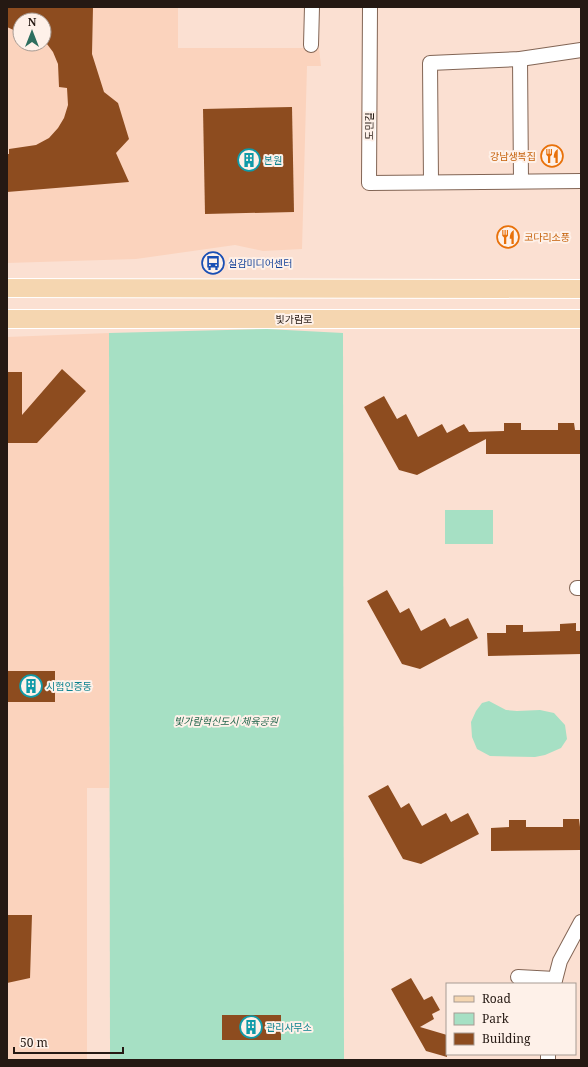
<svg xmlns="http://www.w3.org/2000/svg" width="588" height="1067" viewBox="0 0 588 1067" font-family="'Noto Serif','Noto Sans KR',serif">
  <rect width="100%" height="100%" fill="#fbe0d2"/>
  <g fill="#fbd3bd" fill-rule="evenodd">
    <path d="M7 7H178V48H319L321 66H307L302 249 263 251 235 245 136 259 7 263ZM20 20H44V44H20Z"/>
    <polygon points="109,333 109,788 87,788 87,1060 7,1060 7,337"/>
  </g>
  <g fill="#a6e0c4">
    <polygon points="267,329 343,333 344,1060 110,1060 109,333"/>
    <rect x="445" y="510" width="48" height="34"/>
    <polygon points="489,701 506,710 517,711 540,710 554,713 565,725 567,739 561,748 545,755 535,757 490,756 477,749 472,737 471,722 476,711 482,703"/>
  </g>
  <g fill="#8d4c1f">
    <polygon points="7,7 93,7 92,54 104,92 118,103 129,139 116,153 129,182 7,192 7,154 9,154 9,149 36,145 49,138 58,128 64,118 68,105 67,88 59,87 58,64 53,52 47,44 44,42 44,20 20,20 20,33 7,27"/>
    <polygon points="292,107 294,212 205,214 203,109"/>
    <polygon points="62,369 86,391 37,443 7,443 7,372 22,372 22,415"/>
    <polygon points="384,396 397,419 406,414 418,437 442,424 447,433 464,424 469,432 504,431 504,423 521,423 521,430 558,430 558,423 574,423 575,430 581,430 581,454 486,454 486,439 417,475 399,470 364,407"/>
    <polygon points="387,590 400,613 409,608 421,631 445,618 450,627 468,618 478,638 420,669 402,664 367,601"/>
    <polygon points="576,623 576,631 581,631 581,654 488,656 487,633 506,633 506,625 523,625 523,632 560,631 560,624"/>
    <rect x="7" y="671" width="48" height="31"/>
    <polygon points="388,785 401,808 409,803 422,826 446,813 451,822 468,813 479,834 421,864 403,859 368,796"/>
    <polygon points="563,819 579,819 580,827 581,827 581,850 491,851 491,828 509,827 509,820 526,820 526,827 563,827"/>
    <polygon points="7,915 32,915 30,978 7,983"/>
    <polygon points="411,978 424,1000 432,996 440,1010 432,1014 434,1019 420,1027 447,1035 447,1057 426,1051 391,989"/>
    <rect x="222" y="1015" width="59" height="25"/>
  </g>
  <g fill="none" stroke-linecap="round" stroke-linejoin="round">
    <g stroke="#826555" stroke-width="16">
      <g id="minor">
        <polyline points="370,7 369,183 581,181"/>
        <polyline points="311,45 312,7"/>
        <polyline points="520,59 521,181"/>
        <polyline points="431,182 430,63 520,59 581,50"/>
        <polyline points="577,588 581,588"/>
        <polyline points="518,977 555,979"/>
        <polyline points="554,984 560,961 581,922"/>
        <polyline points="548,1060 548,1054"/>
      </g>
    </g>
    <g stroke="#fff" stroke-width="20">
      <g id="major">
        <polyline points="7,288 581,289"/>
        <polyline points="7,319 581,319"/>
      </g>
    </g>
    <use href="#minor" stroke="#fff" stroke-width="14"/>
    <use href="#major" stroke="#f5d6b0" stroke-width="18"/>
  </g>
  <defs>
    <g id="restaurant-ring" transform="scale(1.15)"><circle r="9.5" fill="#fef1e9" stroke="#e8710a" stroke-width="1.5"/><path d="M-5-6h1v4h1v-4h1v4h1v-4h1v5L-1.5 .5V6h-2V.5L-5-1ZM5-6V6H3V1.5H1.5Q1.5-4 5-6Z" fill="#e8710a"/></g>
    <g id="building-ring" transform="scale(1.15)"><circle r="9.5" fill="#fef1e9" stroke="#0f9aa8" stroke-width="1.5"/><path d="M-4-6H4V6H1V3H-1V6H-4ZM-2.5-4.3h1.7v1.8h-1.7ZM.8-4.3h1.7v1.8H.8ZM-2.5-1h1.7V.8h-1.7ZM.8-1h1.7V.8H.8Z" fill="#0f9aa8"/></g>
    <g id="bus-ring" transform="scale(1.15)"><circle r="9.5" fill="#fef1e9" stroke="#1a4fb4" stroke-width="1.5"/><path d="M-5-6H5V4H4V6H2V4H-2V6H-4V4H-5ZM-3.5-4V0h7V-4ZM-3.5 1.2v1.5H-2V1.2ZM2 1.2v1.5H3.5V1.2Z" fill="#1a4fb4"/></g>
  </defs>
  <g fill-rule="evenodd">
    <use href="#restaurant-ring" x="552" y="156"/>
    <use href="#building-ring" x="249" y="160"/>
    <use href="#restaurant-ring" x="508" y="237"/>
    <use href="#bus-ring" x="213" y="263"/>
    <use href="#building-ring" x="31" y="686"/>
    <use href="#building-ring" x="251" y="1027"/>
  </g>
  <g text-anchor="middle" stroke-width="4" stroke-linejoin="round" paint-order="stroke">
    <g font-size="10" fill="#251913" stroke="#fef1e9">
      <text transform="translate(369 126) rotate(-90)" y="4">도민길</text>
      <text x="294" y="323">빛가람로</text>
    </g>
    <g font-size="10" fill="#c56008" stroke="#fef1e9" text-anchor="end">
      <text x="536" y="160">강남생복집</text>
      <text x="524" y="241" text-anchor="start">코다리소풍</text>
    </g>
    <g font-size="10" fill="#0d838f" stroke="#fef1e9" text-anchor="start">
      <text x="264" y="164">본원</text>
      <text x="46" y="690">시험인증동</text>
      <text x="266" y="1031">관리사무소</text>
    </g>
    <g font-size="10" fill="#164399" stroke="#fef1e9" text-anchor="start">
      <text x="228" y="267">실감미디어센터</text>
    </g>
    <g font-size="10" font-style="italic" fill="#22664c" stroke="#fef1e9">
      <text x="226" y="725">빛가람혁신도시 체육공원</text>
    </g>
  </g>
  <rect width="588" height="1067" fill="none" stroke="#251913" stroke-width="16"/>
  <rect x="446" y="983" width="130" height="72" fill="#fef1e9" stroke="#a79b93"/>
  <rect x="454" y="996" width="20" height="6" fill="#f5d6b0" stroke="#a79b93"/>
  <text x="482" y="1003" font-size="12" fill="#251913">Road</text>
  <rect x="454" y="1013" width="20" height="12" fill="#a6e0c4" stroke="#a79b93"/>
  <text x="482" y="1023" font-size="12" fill="#251913">Park</text>
  <rect x="454" y="1033" width="20" height="12" fill="#8d4c1f" stroke="#a79b93"/>
  <text x="482" y="1043" font-size="12" fill="#251913">Building</text>
  <g transform="translate(32 32)"><circle r="19" fill="#fef1e9" stroke="#a79b93"/>
  <path d="M0-3L7 15L0 10L-7 15Z" fill="#2d6e5e"/>
  <text y="-6" font-size="11" font-weight="bold" text-anchor="middle" fill="#251913">N</text>
  </g>
  <path d="M14 1047v6h109v-6" fill="none" stroke="#251913" stroke-width="2"/>
  <text x="20" y="1047" font-size="12" fill="#251913" stroke="#fef1e9" stroke-width="3" paint-order="stroke">50 m</text>
</svg>
